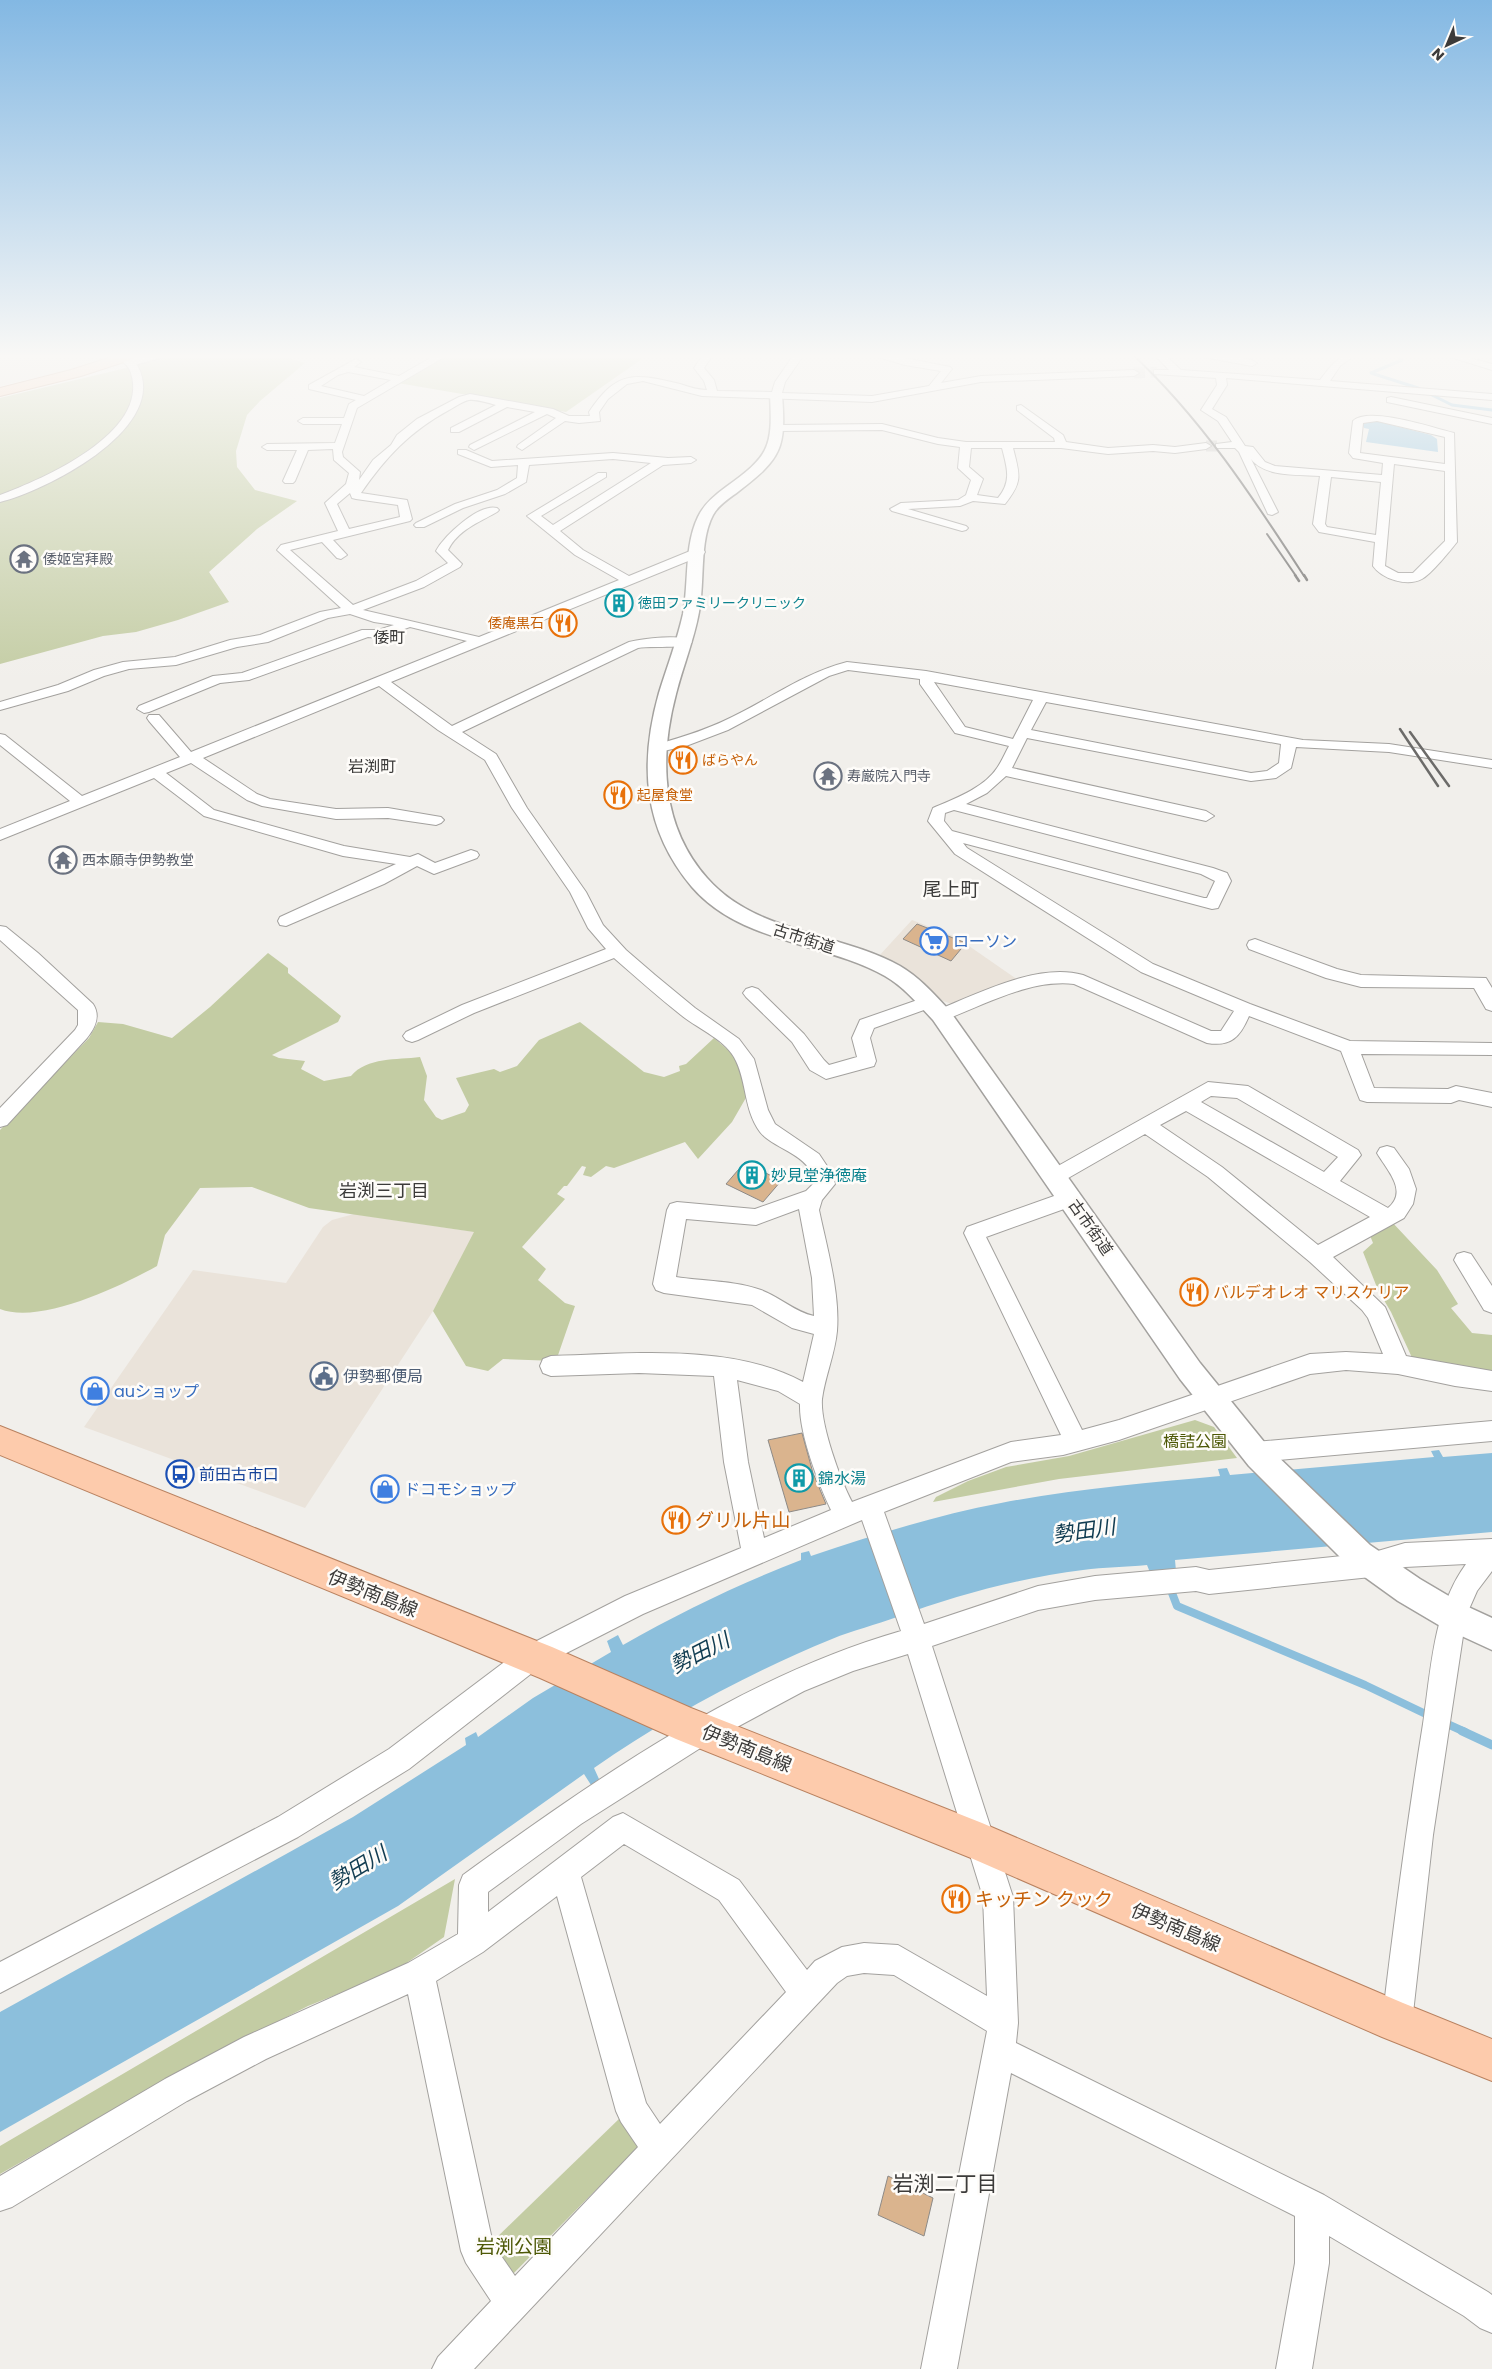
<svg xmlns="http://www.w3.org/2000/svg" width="1492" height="2369" viewBox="0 0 1492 2369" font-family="Poppins,'Noto Sans JP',sans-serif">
  <rect width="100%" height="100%" fill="#f1efeb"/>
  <g fill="#eae3da">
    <polygon points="0,353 116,353 107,358 80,367 0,386"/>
    <polygon points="912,920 956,937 1018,980 952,1004 943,1001 915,977 899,966 879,956"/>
    <polygon points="354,1214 475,1232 433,1311 305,1508 84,1427 193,1270 286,1283 323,1227 332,1220"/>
  </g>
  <g fill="#c3cca3">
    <polygon points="179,353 273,353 305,363 260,401 247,415 236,451 237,467 255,490 297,501 257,529 209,572 229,602 178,620 136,632 103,636 0,664 0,398 168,358"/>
    <polygon points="450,353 640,353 646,354 642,359 566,412 398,383"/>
    <path d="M268 953 288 968V973L341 1016 338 1022 272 1055 279 1058 305 1061 301 1069 324 1081 351 1076C367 1057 397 1060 420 1057L427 1076 424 1100 436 1117 442 1120 465 1112 469 1105 456 1078 494 1069 500 1072 517 1066 539 1040 580 1022 644 1072 664 1077 680 1071 679 1066 686 1064 714 1038 742 1062 747 1096 732 1122 698 1159 685 1142 614 1168 606 1166 591 1177 583 1175 586 1167 582 1166 567 1186H564L557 1194 565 1199 522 1247 546 1269 538 1280 565 1303 575 1306 556 1361 503 1359 488 1371 466 1366 433 1311 474 1232 309 1208 252 1187 200 1188 165 1235 157 1266C121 1286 40 1325 0 1309V1130L89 1038 98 1022 123 1024 172 1038 210 1007Z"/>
    <polygon points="1391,1221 1437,1270 1458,1304 1451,1308 1472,1333 1492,1335 1492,1375 1414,1362 1391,1312 1378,1290 1363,1252 1373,1243 1369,1233"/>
    <polygon points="1195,1420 1214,1427 1237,1458 1059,1479 933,1502 936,1497 968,1481 1006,1467 1069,1456"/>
    <polygon points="455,1879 444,1937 395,1971 308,2006 183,2070 0,2174 0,2146"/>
    <polygon points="621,2117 639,2146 510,2277 490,2244"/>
  </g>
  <g fill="#8cbfdc">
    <polygon points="1372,420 1431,435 1437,439 1438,452 1366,442 1369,429 1364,428 1362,423"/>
    <path d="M1439 1450 1443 1457 1492 1453V1532L1175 1560 1176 1571 1151 1575 1147 1565C1126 1567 1104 1567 1083 1570 1020 1578 957 1595 897 1617 876 1625 853 1630 832 1639 749 1673 667 1717 594 1768L599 1779 591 1785 584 1774 398 1906 0 2132V2012L353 1817 466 1745 465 1738 476 1732 478 1737 533 1698 611 1652 607 1641 618 1635 623 1645C681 1612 739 1584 801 1560V1553L809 1551 811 1556C874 1535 937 1515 1001 1503 1073 1489 1147 1483 1220 1476L1218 1469 1227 1468 1230 1475 1434 1457 1431 1451Z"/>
  </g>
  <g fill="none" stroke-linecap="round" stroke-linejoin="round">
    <polyline stroke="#8cbfdc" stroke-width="3" points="1393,353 1402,360 1371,373 1418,388 1452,405 1492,410"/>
    <g stroke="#8cbfdc" stroke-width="8">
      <polyline points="1169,1585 1177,1606 1365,1685 1432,1717"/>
      <polyline points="1443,1722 1465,1732"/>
    </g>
    <polyline stroke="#8cbfdc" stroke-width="9" points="1462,1731 1492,1745"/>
  </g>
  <g fill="#dab48e" stroke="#8d8a87">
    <polygon points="917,924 966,943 951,961 903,939"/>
    <polygon points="745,1162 781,1181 763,1202 726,1184"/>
    <polygon points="802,1433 813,1473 826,1504 789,1512 768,1440"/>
    <polygon points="888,2176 933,2198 924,2236 878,2215"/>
  </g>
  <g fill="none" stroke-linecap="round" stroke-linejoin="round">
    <g stroke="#cdcbc8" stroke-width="11" stroke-dasharray="11 5.5" stroke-linecap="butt">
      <polyline points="1134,373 1157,372"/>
      <polyline points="1206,446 1220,446"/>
    </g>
    <g stroke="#a3a19e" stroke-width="2">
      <g id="minor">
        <path d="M114 353C126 353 135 359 140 371 164 431 45 491 0 502V495C43 479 150 433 131 373 128 363 120 361 114 353Z"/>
        <path d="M439 353H451L357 408 342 452 343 457 360 472 359 480 373 460 391 445 397 435 417 419 459 397 470 394 553 409 569 416H590L589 412C617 370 634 373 680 384 689 387 698 390 707 390L704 381 694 368 704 353H714L704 368 714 380 717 391 772 392 775 382 795 353H805L785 382 782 393 872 396 929 386 941 371 905 365 864 353H880L950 367 952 369 941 383 981 376 1134 370 1139 373 1134 376 981 382 872 402 702 396 643 381 627 384 608 399 599 412 600 421 579 423 565 421 522 450 517 447 518 445 556 418 547 414 474 450 469 447 470 445 535 412 507 407 459 432H451V428L496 405C488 403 477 399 469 400 463 401 455 407 449 410 410 431 385 458 361 493L407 500 412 519 410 521 333 540 347 555 341 559 337 558 322 542 290 550 353 605 416 581 448 563 436 551C444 536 479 503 497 508L499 510 497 512C478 523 458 530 448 550L462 564 460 567 424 587 363 610 479 637 619 580 575 555 527 516 598 473H606V477L541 516 553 525 651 463 613 459 529 465 526 482 505 494 463 508 424 527H416L414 525 416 523 455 504 497 490 517 478 518 465 491 467 458 454V450H466L492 461 613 453 668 458 691 457 696 460 691 463 663 465 560 531 583 550 629 576 695 549H703L705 552 703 555 391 682 452 726 629 642C641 639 683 633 692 642 685 650 650 645 638 648L462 732 496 754 527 808 586 892 603 925 626 950 655 975 695 1008 739 1039 754 1059 768 1110 775 1124 819 1154 833 1175 835 1184 822 1200 819 1210C827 1248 840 1293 837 1331 835 1354 825 1376 822 1399 820 1424 840 1479 852 1502L1011 1442 1061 1435 964 1233 967 1227 1071 1190 1078 1192 1081 1198 1078 1204 986 1237 1082 1430 1119 1420 1310 1354 1346 1352 1383 1354 1368 1318 1362 1310 1310 1262 1208 1177 1145 1134 1063 1181 1056 1184 1049 1181 1046 1176 1049 1171 1208 1082 1248 1086 1358 1150 1361 1155 1340 1181 1388 1208C1409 1191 1386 1169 1377 1153L1380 1148 1387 1146 1394 1148 1409 1169 1416 1189 1413 1204 1404 1218 1333 1257 1385 1307 1406 1356 1492 1371V1391L1455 1386 1398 1374 1346 1370 1310 1374 1119 1440 1063 1455 1011 1462 884 1512 924 1624 1038 1586 1095 1576 1196 1567 1209 1570 1371 1553 1405 1543 1492 1539V1571L1477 1591 1466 1616 1433 1835 1412 2022 1408 2033 1397 2037 1386 2033 1382 2022C1394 1922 1407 1823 1423 1724 1431 1671 1433 1609 1466 1564L1405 1567 1371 1577 1209 1594 1196 1591 1095 1600 1038 1610 932 1646 1013 1897 1018 2023 1016 2043 1324 2195 1488 2292 1492 2295V2333L1480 2328 1464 2316 1329 2236V2263L1312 2369H1276L1295 2263V2216L1011 2073 957 2369H921L987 2031 894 1975 864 1973 847 1976 837 1983 474 2369H432L438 2357 491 2301 466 2263 461 2251 408 1994 266 2059 187 2101 12 2207 0 2211V2176L165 2079 244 2037 408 1963 458 1934 459 1885 463 1875C599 1777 739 1678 901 1631L862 1520 643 1614 541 1666 409 1769 298 1837 0 1993V1962L278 1817 389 1749 523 1648 625 1596 741 1548 724 1462 714 1376 639 1373 551 1376 543 1373 540 1366 543 1359 551 1356C630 1354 732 1343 803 1382L814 1334 792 1328 752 1305 664 1293 656 1290 653 1284 667 1210 670 1204 677 1202 755 1209 806 1191 815 1182C810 1154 773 1149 760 1132 744 1110 747 1084 736 1061 727 1040 698 1029 681 1015 658 997 636 977 614 958L474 1013 418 1040 412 1042 406 1040 403 1036 406 1032 462 1005 606 949 588 928 570 892 512 808 485 760 438 730 379 686 203 758 257 794 270 799 336 809 388 808 441 817 444 820 441 823 436 825 388 818 336 819 262 806 247 800 191 763 166 773 214 810 344 846 410 857 418 854 435 863 471 850 477 852 479 855 477 858 434 874 417 866 384 884 286 926 280 925 278 921 280 917 396 864 343 856 204 816 154 778 0 840V829L70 801 0 745V734L5 735 82 796 180 757 149 721 147 718 149 715H159L191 752 467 641 410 627 379 638 368 637 249 680 220 683 149 712 144 713 137 709 139 706 213 676 242 673 362 630H378L394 625 374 622 350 614 328 618 268 642 237 647 176 665 129 669 104 676 68 691 0 710V702L58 685 94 670 123 662 175 657 230 640 260 635 320 612 341 608 277 550 281 545 338 531 325 503 346 484 349 473 334 460 333 449 308 450 295 481 293 483H285L283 481 297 450H267L262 447 267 444 335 443 342 424H303L298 421 303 418H344L349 404 356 400 309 389V385L356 359 361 362 354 367 399 376ZM348 372 391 380 364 396 321 386 338 375ZM350 493 352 498 356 499 398 505 400 517 349 529 337 504ZM1211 1096 1237 1098 1338 1157 1324 1172 1201 1102ZM1186 1111 1370 1217 1318 1245 1222 1167 1160 1125ZM799 1209 812 1278 814 1316C795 1312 780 1297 761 1290 737 1281 702 1281 676 1277L686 1219 756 1225ZM737 1380 778 1391 800 1404C799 1433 818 1483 831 1510L764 1538 748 1462ZM908 1654 983 1897 987 1996 898 1945 864 1943 842 1947 815 1961 807 1970 739 1880 623 1813 613 1817 488 1912V1892L581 1824 713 1740 804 1691 853 1671ZM624 1844 719 1900 786 1992 660 2124 646 2103 581 1877ZM557 1896 616 2111 621 2122 638 2147 515 2276 493 2244 436 1981 483 1952Z"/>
        <path d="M1153 353H1163L1181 370 1320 380C1331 366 1339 353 1358 353L1340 366 1330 381 1492 394V400L1226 378 1227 385 1212 409 1226 417 1245 446 1253 447 1265 462 1275 466 1382 475 1383 463 1353 458 1349 453 1353 421C1369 406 1433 428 1454 433L1457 542C1450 551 1431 574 1422 579 1407 587 1382 579 1373 566L1375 542 1319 532 1313 524 1320 476C1298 474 1266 478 1251 459L1278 512 1272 515 1268 514 1239 452 1235 448H1216V444L1232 442 1218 421 1201 410 1217 385 1216 378 1154 374V370H1169ZM1377 421 1445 437V464L1360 453 1363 423ZM1394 464 1445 471V541L1413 573H1398L1385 566ZM1331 477 1381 482 1376 535 1327 527 1325 524Z"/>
        <polygon points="1193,353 1213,353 1252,360 1257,363 1252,366 1198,356"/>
        <polygon points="1437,353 1452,353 1492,364 1492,370"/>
        <polygon points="1391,397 1492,418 1492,424 1387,402 1387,398"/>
        <path d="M1021 405 1063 435 1066 442 1108 448 1153 445 1175 447 1206 443 1211 446 1206 449 1175 453 1153 451 1108 454 1061 448H1013C1020 476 1023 481 1005 504L973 501 960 506 908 509 966 526 968 528 966 530 962 531 892 511 890 509 901 503 958 500 966 495 971 480 958 468 960 447 938 444 882 430 779 431 774 428 779 425 882 424 938 438 966 442H1055L1054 438 1017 410V406ZM971 448H1002C1007 468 1012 481 998 498L977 495 983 479 969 467Z"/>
        <path d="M847 662 926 671 1303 740 1389 744 1492 760V768L1389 752 1296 747 1291 768 1276 778 1251 781 1027 738 1012 768 1206 811 1214 816 1206 821 1006 776 987 793 966 804 1213 868 1227 873 1231 881 1218 908 1212 909 963 843 967 848 1153 964 1250 1004 1350 1041 1492 1043V1055L1361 1054 1374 1088 1448 1089 1456 1086 1492 1093V1107L1459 1100 1451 1103 1367 1102 1360 1100 1358 1095 1341 1051 1249 1016C1240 1037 1231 1047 1207 1043L1074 984C1031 979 986 1004 947 1019L941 1021 935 1019 932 1015 935 1011C977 994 1038 962 1083 975L1211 1031H1221L1234 1011 1141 972 955 854 928 821 933 808C954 799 984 788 997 768 1002 761 1005 753 1009 746L955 733 920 684V679L848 670 829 676 728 730 686 746 659 752 652 748 654 745C684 737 712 728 740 713 775 695 808 672 847 662ZM934 682 1033 700 1013 739 965 727ZM1046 702 1281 744 1279 763 1267 771 1251 773 1031 730ZM954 810 1201 874 1215 881 1207 898H1204L952 831 944 821 945 813Z"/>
        <path d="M0 926 6 927 38 953 93 1004C101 1016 95 1028 87 1038L7 1125 0 1127V1108L75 1030 78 1025V1010L0 940Z"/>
        <polygon points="1255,939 1337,969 1361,975 1486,978 1492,988 1492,1011 1486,1009 1474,988 1361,987 1326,978 1249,949 1247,945 1249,941"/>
        <polygon points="752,987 758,989 804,1034 824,1060 829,1065 857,1057 852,1038 860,1020 929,996 935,998 938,1002 935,1006 874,1028 870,1038 876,1061 874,1066 826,1079 810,1070 792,1042 746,997 743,993 746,989"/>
        <polygon points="1464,1252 1471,1254 1492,1286 1492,1313 1484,1310 1454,1260 1457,1254"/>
        <polygon points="1492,1421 1492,1441 1255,1462 1247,1459 1243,1452 1247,1445 1255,1442"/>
      </g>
    </g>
    <g stroke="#a3a19e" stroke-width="3">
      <g id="tertiary">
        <polygon points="152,353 172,353 170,355 131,366 125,362 127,359"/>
        <path d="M776 391 782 395C786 448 782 458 739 491 730 498 718 505 713 515 699 541 705 583 699 612 694 640 683 666 676 694 659 758 661 826 707 878 756 934 839 932 900 966 919 977 934 994 949 1010L1200 1363 1269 1448 1370 1545 1420 1579 1464 1605 1492 1618V1650L1442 1627 1398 1601 1348 1565 1249 1466 1180 1379 933 1020C918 1004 904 987 885 976 824 942 740 943 692 887 643 829 639 764 659 693 667 667 677 641 683 614 689 583 684 546 698 517 704 504 715 495 726 487 769 456 773 448 770 395Z"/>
      </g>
    </g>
    <g stroke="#b98260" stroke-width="2">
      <g id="primary">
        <polygon points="124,353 143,353 142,356 81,376 0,396 0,388 71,370"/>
        <polygon points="0,1426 552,1647 691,1708 982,1823 1403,2003 1492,2039 1492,2081 1382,2037 971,1858 676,1739 540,1678 0,1455"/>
      </g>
    </g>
    <use href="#minor" fill="#fff" fill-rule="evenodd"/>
    <use href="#tertiary" fill="#fff" fill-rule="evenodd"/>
    <use href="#primary" fill="#fdcbac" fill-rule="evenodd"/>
    <g stroke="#6c6b69" stroke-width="2">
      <path d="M1131 353C1201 418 1252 496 1304 576"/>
      <polyline points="1267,534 1296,576"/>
    </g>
    <g stroke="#6c6b69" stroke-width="2.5">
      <polyline points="1295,575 1299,581"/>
      <polyline points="1304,575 1307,580"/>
      <polyline points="1400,729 1438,786"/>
      <polyline points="1410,732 1449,786"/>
    </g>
  </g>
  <linearGradient id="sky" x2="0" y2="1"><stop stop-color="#83b8e3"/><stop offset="0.52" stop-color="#f9f8f6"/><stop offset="1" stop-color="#f9f8f6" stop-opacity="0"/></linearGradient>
  <rect width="1492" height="685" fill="url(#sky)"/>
  <defs>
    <g id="temple-ring" transform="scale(1.4375)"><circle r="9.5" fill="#fefcf9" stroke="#6b7280" stroke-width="1.5"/><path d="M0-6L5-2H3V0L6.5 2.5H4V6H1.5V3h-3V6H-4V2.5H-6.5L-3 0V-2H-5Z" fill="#6b7280"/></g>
    <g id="building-ring" transform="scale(1.4375)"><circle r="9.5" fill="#fefcf9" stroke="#0f9aa8" stroke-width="1.5"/><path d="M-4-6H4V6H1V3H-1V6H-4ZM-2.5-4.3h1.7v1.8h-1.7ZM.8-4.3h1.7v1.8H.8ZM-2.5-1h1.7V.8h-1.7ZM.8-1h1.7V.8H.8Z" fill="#0f9aa8"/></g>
    <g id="restaurant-ring" transform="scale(1.4375)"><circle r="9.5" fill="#fefcf9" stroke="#e8710a" stroke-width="1.5"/><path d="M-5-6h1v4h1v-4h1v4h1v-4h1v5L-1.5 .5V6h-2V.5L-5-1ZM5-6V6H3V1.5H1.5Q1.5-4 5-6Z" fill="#e8710a"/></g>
    <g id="supermarket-ring" transform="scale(1.4375)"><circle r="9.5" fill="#fefcf9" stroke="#3f7fe0" stroke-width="1.5"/><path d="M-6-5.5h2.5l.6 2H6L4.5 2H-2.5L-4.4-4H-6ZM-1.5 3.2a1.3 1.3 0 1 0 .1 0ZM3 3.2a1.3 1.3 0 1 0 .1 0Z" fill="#3f7fe0"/></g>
    <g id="civic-ring" transform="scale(1.4375)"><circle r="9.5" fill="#fefcf9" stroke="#5c6f8a" stroke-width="1.5"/><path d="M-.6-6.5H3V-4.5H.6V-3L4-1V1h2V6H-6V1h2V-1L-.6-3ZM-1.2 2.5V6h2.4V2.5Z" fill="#5c6f8a"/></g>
    <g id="shop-ring" transform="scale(1.4375)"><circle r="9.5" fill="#fefcf9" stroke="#3f7fe0" stroke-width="1.5"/><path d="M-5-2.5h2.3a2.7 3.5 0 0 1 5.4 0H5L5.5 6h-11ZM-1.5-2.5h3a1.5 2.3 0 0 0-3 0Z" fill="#3f7fe0"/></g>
    <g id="bus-ring" transform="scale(1.4375)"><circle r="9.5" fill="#fefcf9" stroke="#1a4fb4" stroke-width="1.5"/><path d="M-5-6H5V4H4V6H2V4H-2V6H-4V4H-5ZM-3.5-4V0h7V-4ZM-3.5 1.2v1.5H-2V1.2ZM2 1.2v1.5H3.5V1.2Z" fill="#1a4fb4"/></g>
  </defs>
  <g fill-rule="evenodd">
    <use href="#temple-ring" x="24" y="559"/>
    <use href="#building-ring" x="619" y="603"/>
    <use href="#restaurant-ring" x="563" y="623"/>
    <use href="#restaurant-ring" x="683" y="760"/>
    <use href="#temple-ring" x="828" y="776"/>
    <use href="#restaurant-ring" x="618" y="795"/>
    <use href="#temple-ring" x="63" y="860"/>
    <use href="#supermarket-ring" x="934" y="941"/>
    <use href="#building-ring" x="752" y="1175"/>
    <use href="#restaurant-ring" x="1194" y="1292"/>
    <use href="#civic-ring" x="324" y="1376"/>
    <use href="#shop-ring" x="95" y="1391"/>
    <use href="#bus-ring" x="180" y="1474"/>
    <use href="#building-ring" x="799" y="1478"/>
    <use href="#shop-ring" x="385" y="1489"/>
    <use href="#restaurant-ring" x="676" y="1520"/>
    <use href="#restaurant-ring" x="956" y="1899"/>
  </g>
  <g text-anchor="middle" stroke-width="5" stroke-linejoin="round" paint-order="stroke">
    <g font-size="14" fill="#5b616d" stroke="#fefcf9" text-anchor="start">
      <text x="43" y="564">倭姬宮拜殿</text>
      <text x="847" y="781">寿厳院入門寺</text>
      <text x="82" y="865">西本願寺伊勢教堂</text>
    </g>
    <g font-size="14" fill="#0d838f" stroke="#fefcf9" text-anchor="start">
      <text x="638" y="608">徳田ファミリークリニック</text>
    </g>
    <g font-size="14" fill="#c56008" stroke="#fefcf9" text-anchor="start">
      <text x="544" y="628" text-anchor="end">倭庵黒石</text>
      <text x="702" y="765">ばらやん</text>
      <text x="637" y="800">起屋食堂</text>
    </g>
    <g font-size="16" fill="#3c3b3a" stroke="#fefcf9">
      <text x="389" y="643">倭町</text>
      <text x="372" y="772">岩渕町</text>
    </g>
    <g font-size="16" fill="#3c3b3a" stroke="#fefcf9">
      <text transform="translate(804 938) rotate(18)" y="6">古市街道</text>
      <text transform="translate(1091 1227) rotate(55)" y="6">古市街道</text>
    </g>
    <g font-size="16" fill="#366cbe" stroke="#fefcf9" text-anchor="start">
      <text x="953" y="947">ローソン</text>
      <text x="114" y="1397">auショップ</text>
      <text x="404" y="1495">ドコモショップ</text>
    </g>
    <g font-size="16" fill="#0d838f" stroke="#fefcf9" text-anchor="start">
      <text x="771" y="1181">妙見堂浄徳庵</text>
      <text x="818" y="1484">錦水湯</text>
    </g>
    <g font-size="16" fill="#c56008" stroke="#fefcf9" text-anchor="start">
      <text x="1213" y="1298">バルデオレオ マリスケリア</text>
    </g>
    <g font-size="16" fill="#4e5e75" stroke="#fefcf9" text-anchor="start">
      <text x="343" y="1382">伊勢郵便局</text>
    </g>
    <g font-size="16" fill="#4d5806" stroke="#fefcf9">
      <text x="1195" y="1447">橋詰公園</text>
    </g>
    <g font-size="16" fill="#164399" stroke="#fefcf9" text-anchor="start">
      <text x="199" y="1480">前田古市口</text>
    </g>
    <g font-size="18" fill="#3c3b3a" stroke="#fefcf9">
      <text x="384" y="1197">岩渕三丁目</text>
    </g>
    <g font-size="19" fill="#3c3b3a" stroke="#fefcf9">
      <text x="951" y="896">尾上町</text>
    </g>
    <g font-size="19" fill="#c56008" stroke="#fefcf9" text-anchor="start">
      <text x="695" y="1527">グリル片山</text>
      <text x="975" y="1906">キッチン クック</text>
    </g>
    <g font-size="19" fill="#3c3b3a" stroke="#fefcf9">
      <text transform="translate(373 1593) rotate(22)" y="7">伊勢南島線</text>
      <text transform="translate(747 1748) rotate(22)" y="7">伊勢南島線</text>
      <text transform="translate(1176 1927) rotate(23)" y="7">伊勢南島線</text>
    </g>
    <g font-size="19" fill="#4d5806" stroke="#fefcf9">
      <text x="514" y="2253">岩渕公園</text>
    </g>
    <g font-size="21" font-style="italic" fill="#113c51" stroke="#fefcf9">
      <text transform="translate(1084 1531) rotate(-8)" y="7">勢田川</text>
      <text transform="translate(700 1653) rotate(-27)" y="7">勢田川</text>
      <text transform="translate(358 1868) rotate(-31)" y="7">勢田川</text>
    </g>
    <g font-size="21" fill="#3c3b3a" stroke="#fefcf9">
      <text x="945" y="2191">岩渕二丁目</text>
    </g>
  </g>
  <g transform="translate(1447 45) rotate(224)" stroke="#fefcf9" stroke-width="4" paint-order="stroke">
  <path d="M0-4L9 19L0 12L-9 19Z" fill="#3c3b3a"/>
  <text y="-8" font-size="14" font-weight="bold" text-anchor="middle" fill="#3c3b3a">N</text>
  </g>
</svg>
